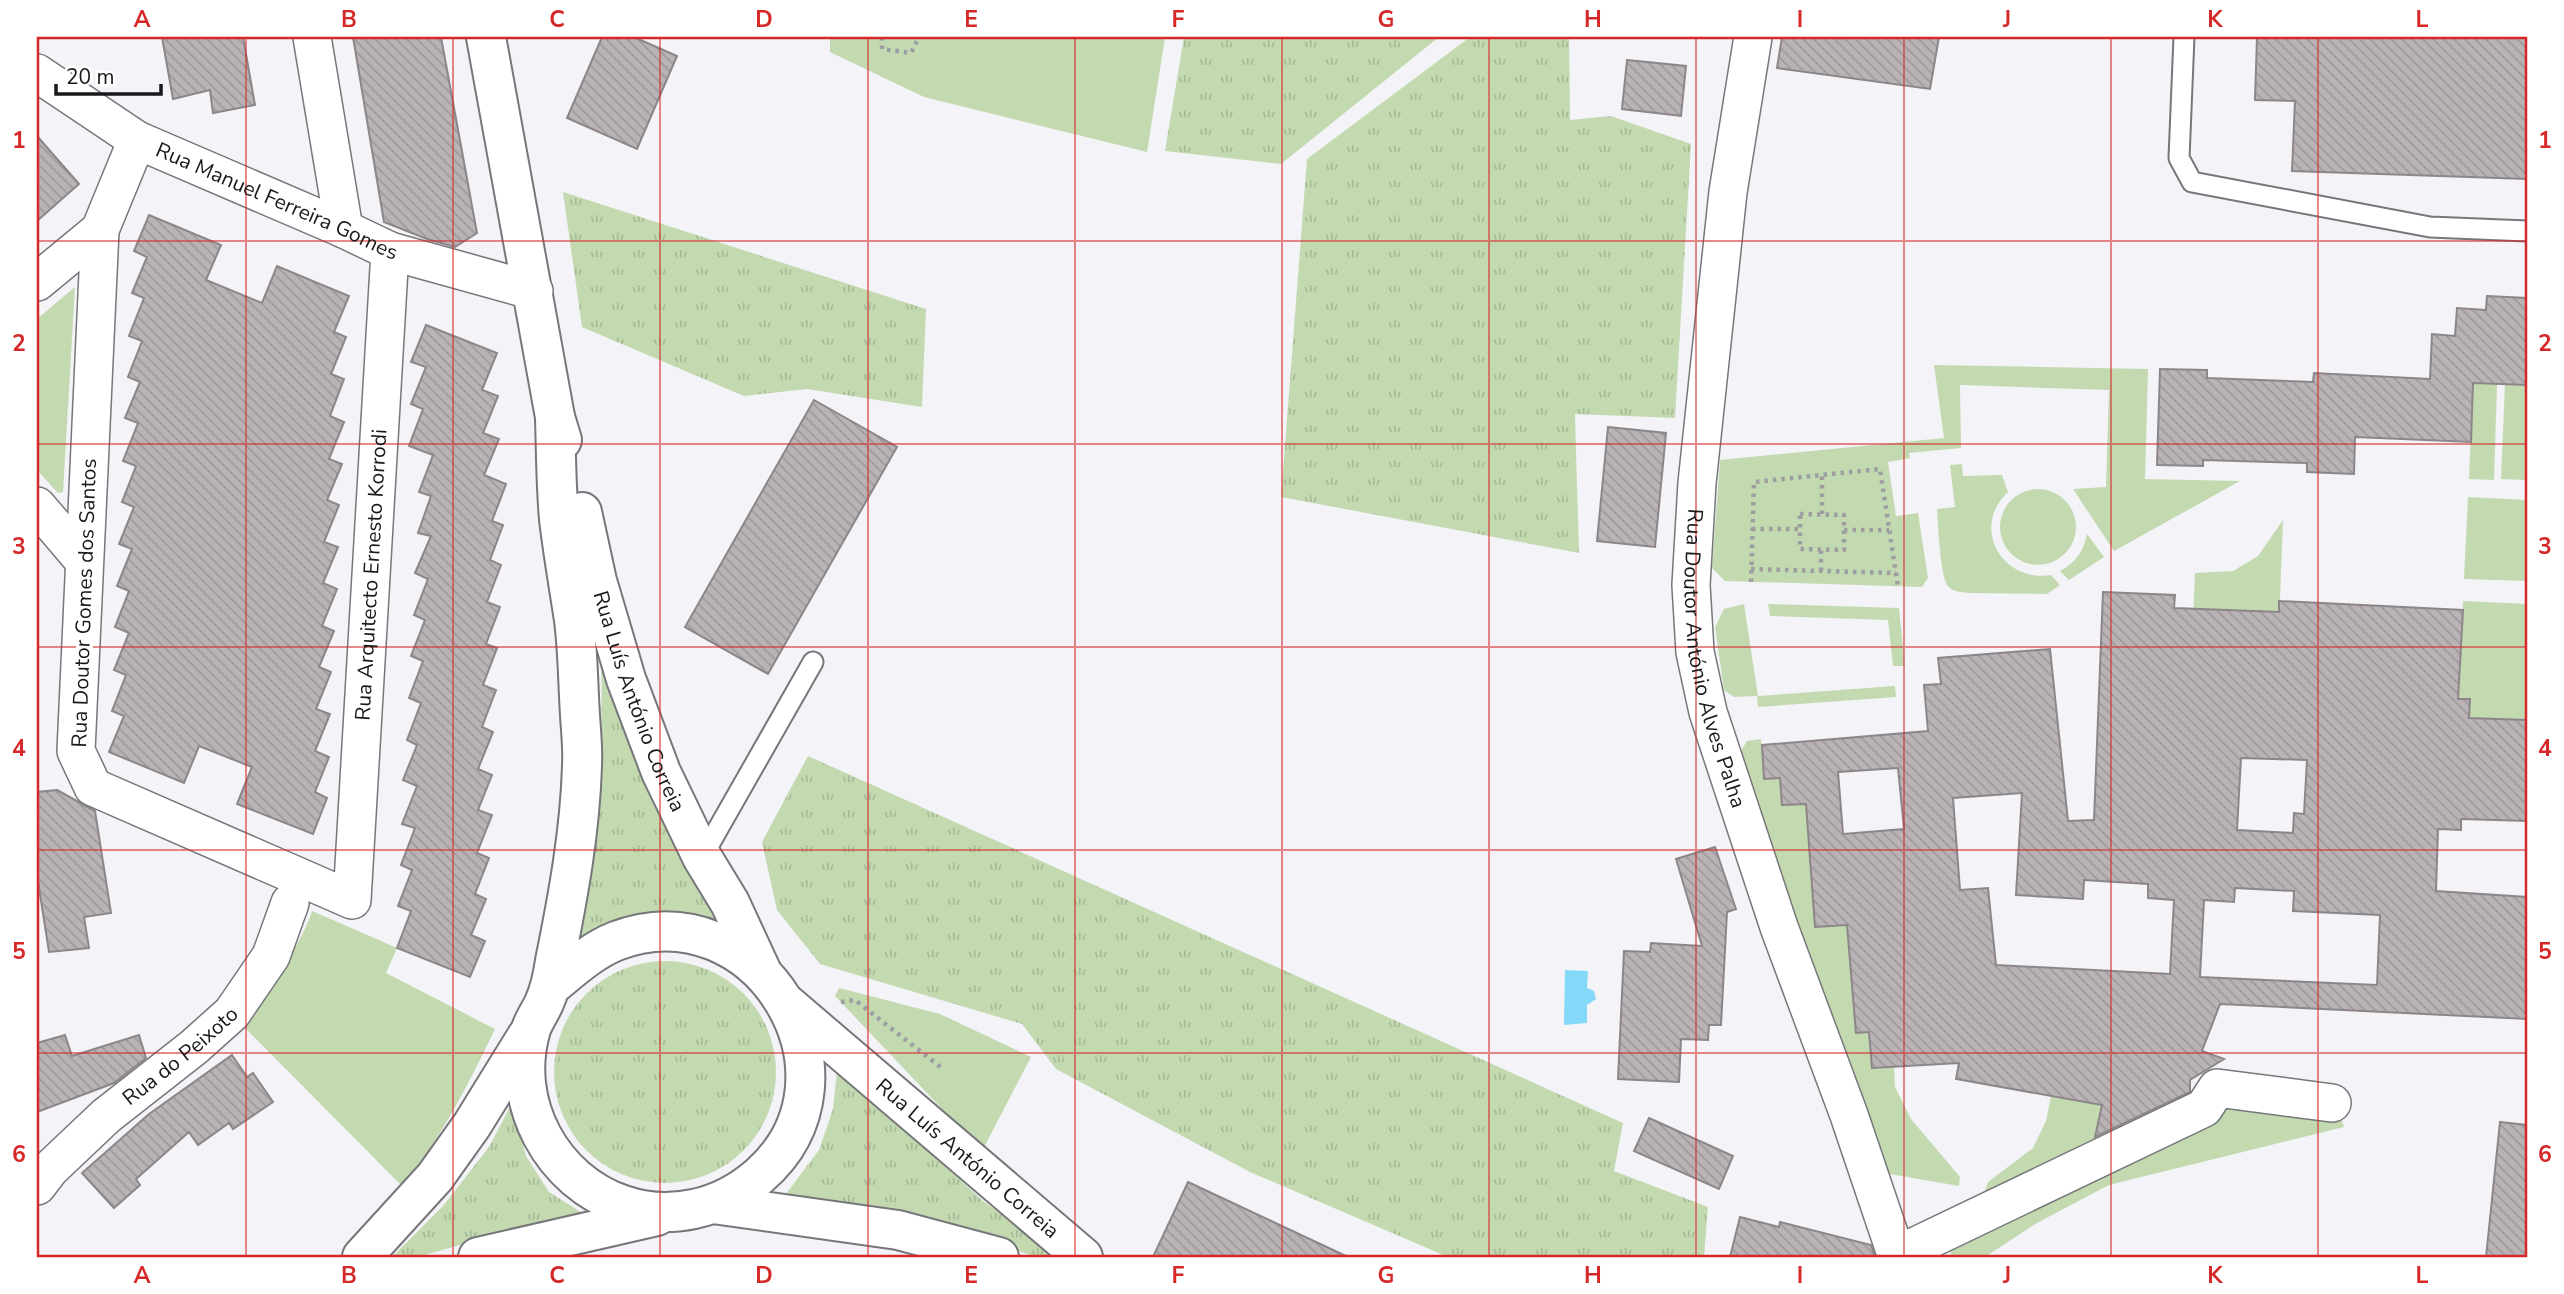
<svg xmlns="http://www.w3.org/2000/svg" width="2564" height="1294" viewBox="0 0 2564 1294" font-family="'Nunito Sans',sans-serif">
  <defs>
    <pattern id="grass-tufts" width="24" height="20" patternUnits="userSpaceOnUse" patternTransform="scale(1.75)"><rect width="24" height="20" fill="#c3dab1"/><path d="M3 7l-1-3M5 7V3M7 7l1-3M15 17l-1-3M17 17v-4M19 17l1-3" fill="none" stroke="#a7ba98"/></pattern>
    <pattern id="building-back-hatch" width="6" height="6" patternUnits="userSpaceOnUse" patternTransform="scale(1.75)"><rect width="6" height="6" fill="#b9b3b6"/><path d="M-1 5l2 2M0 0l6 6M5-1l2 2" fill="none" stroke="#9e999c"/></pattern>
  </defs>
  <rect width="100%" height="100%" fill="#f3f3f8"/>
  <g fill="url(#grass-tufts)">
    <polygon points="1184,37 1439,37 1281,164 1165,151"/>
    <polygon points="1470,37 1569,37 1570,120 1611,116 1691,144 1675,418 1575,414 1579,553 1281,497 1307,159"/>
    <polygon points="563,192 926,309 922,407 807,389 744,396 582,327"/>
    <path d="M601 635 729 922 700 916 653 915 578 945C601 844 603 739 601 635Z"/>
    <polygon points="808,756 1623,1123 1614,1171 1708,1207 1704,1257 1448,1257 1250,1172 1056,1069 1022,1024 820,964 777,910 762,842"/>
    <circle cx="665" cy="1072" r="111"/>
    <polygon points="838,1062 871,1098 983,1201 1062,1257 1036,1257 1007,1247 780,1202 819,1150 833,1109"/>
    <polygon points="512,1103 526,1156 549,1192 587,1216 484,1238 418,1257 392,1257 443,1206 489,1147"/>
  </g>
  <g fill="#c3dab1">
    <polygon points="830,37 1165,37 1147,152 924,97 830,52"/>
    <polygon points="75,287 63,492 58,493 37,470 37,319"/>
    <polygon points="1934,365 2148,369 2145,479 2240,481 2114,551 2073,489 2106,487 2109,390 1960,385 1961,448 1909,453 1910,458 1888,462 1896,516 1918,513 1928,578 1922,587 1725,581 1712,568 1720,460 1944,438"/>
    <polygon points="2473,382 2497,384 2494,480 2469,479"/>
    <polygon points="2505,384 2527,385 2527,480 2501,479"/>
    <path d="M1962 464 1963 476 2002 475 2008 492C1970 527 2002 583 2051 575L2060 585 2047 594 1969 593C1961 592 1953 592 1948 586 1940 577 1938 523 1937 509L1955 507 1950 465Z"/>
    <circle cx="2038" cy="527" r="38"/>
    <polygon points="2468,497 2527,500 2527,581 2464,579"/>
    <polygon points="2283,520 2279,625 2193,621 2195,573 2233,571 2258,556"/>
    <path d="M2087 534 2104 557 2069 580 2060 571C2075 563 2084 551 2087 534Z"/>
    <polygon points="2463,601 2527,604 2527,720 2469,718 2470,700 2458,699"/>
    <polygon points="1744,604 1758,696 1895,686 1896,697 1758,707 1757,696 1734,697 1724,690 1715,627 1724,609"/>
    <polygon points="1768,604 1899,608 1905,666 1893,666 1888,620 1770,616"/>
    <polygon points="1761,739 1764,779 1780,778 1783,805 1806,804 1815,927 1847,925 1856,1033 1869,1032 1872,1068 1894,1066 1895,1087 1911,1119 1960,1177 1959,1186 1884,1173 1742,763 1742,749 1747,741"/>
    <path d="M312 911 397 948 386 973 495 1029C468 1085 441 1139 402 1186L239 1022C263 990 300 950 312 911Z"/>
    <polygon points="839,988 940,1014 1031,1057 982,1151 835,996"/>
    <polygon points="2055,1076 2105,1086 2091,1158 2014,1196 1985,1191 1988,1182 2033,1148 2046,1121"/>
    <polygon points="2226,1106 2257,1106 2294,1117 2340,1115 2344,1127 2109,1185 2035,1224 1985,1257 1951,1257 1949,1241"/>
  </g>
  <polygon fill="#84d9f8" points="1565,970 1588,971 1587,988 1594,991 1596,999 1587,1005 1587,1023 1564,1025"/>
  <g fill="url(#building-back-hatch)" stroke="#8c8688" stroke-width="2" fill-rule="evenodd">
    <polygon points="162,37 243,37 255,105 213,113 210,90 173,99"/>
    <polygon points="353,37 441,37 477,233 455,247 427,239 384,222"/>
    <polygon points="602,37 634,37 677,56 637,149 567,118"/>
    <polygon points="1782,37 1939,37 1930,89 1777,68"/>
    <polygon points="2257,37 2527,37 2527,179 2292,171 2295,101 2255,100"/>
    <polygon points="1627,60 1686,66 1681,116 1622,109"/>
    <polygon points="37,136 79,184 37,221"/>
    <polygon points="149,215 221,245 206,280 262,303 277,266 349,296 334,332 346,337 331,374 344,379 330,416 344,422 329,459 342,464 327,500 339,505 324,542 338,547 323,583 337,589 322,626 334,631 319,667 331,672 316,709 330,714 315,751 329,757 315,792 327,798 313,834 237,804 252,767 199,746 184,783 109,752 124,716 112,711 126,675 114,670 129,633 115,627 129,591 117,586 132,549 119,544 134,507 122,502 136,466 123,461 138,423 125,418 140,382 128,377 142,341 129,336 144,298 132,293 147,257 134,251"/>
    <polygon points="2487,296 2527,298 2527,385 2473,383 2471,442 2355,437 2354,474 2307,472 2307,463 2203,460 2203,466 2157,465 2160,369 2207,370 2207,378 2313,382 2314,373 2430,379 2432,334 2455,336 2457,308 2486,310"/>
    <polygon points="426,325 497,353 482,390 498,396 483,433 499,439 484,475 506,484 492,521 503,525 490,560 501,565 487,602 500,607 486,644 497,648 483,685 496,690 482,727 493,732 478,769 492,775 478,810 492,815 477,853 489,858 475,894 486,899 471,935 485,941 470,977 397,948 411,911 398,906 412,870 401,865 415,828 402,824 417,786 403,780 417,745 407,740 421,703 409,698 423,661 411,656 425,620 414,615 428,579 415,573 431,536 418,533 431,496 419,492 433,455 409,446 423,409 411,404 426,367 411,362"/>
    <polygon points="814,400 897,447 768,674 685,627"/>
    <polygon points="1608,427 1666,433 1655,547 1597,541"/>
    <path d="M2103 592 2175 595 2174 608 2279 612V601L2463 610 2458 699H2470L2469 718 2527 720V821L2461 819V830L2438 829 2436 891 2527 897V1019L2220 1004 2202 1051 2224 1059 2190 1080V1092L2095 1137 2102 1105 1956 1079 1959 1063 1872 1068 1869 1032 1856 1033 1847 925 1815 927 1806 804 1782 805 1780 778 1764 779 1762 745 1928 731 1924 685 1941 684 1938 658 2050 649 2068 821 2094 820ZM2241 758 2307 760 2304 814 2294 813 2293 833 2237 830ZM1898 768 1904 829 1843 834 1838 772ZM2022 793 2016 895 2083 899 2084 880 2148 884V898L2174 900 2170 974 1996 965 1988 888 1960 890 1953 798ZM2235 888 2294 891 2293 911 2380 915 2377 985 2200 977 2204 900 2234 902Z"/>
    <polygon points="57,790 95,811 111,913 84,917 89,948 49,952 37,875 37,792"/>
    <polygon points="1715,847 1736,909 1727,912 1721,1025 1709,1025 1708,1040 1681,1039 1679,1082 1618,1079 1624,951 1650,952 1651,943 1702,946 1676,859"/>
    <polygon points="65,1035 72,1056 139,1035 146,1058 114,1083 37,1112 37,1043"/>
    <polygon points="232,1055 247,1077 253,1073 273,1102 233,1129 229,1123 198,1145 189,1132 136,1179 140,1185 114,1208 82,1173 149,1114"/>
    <polygon points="1649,1118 1733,1156 1719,1189 1634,1151"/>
    <polygon points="2500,1122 2527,1125 2527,1257 2486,1257"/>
    <polygon points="1188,1182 1348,1257 1153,1257"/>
    <polygon points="1740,1217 1779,1227 1780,1222 1871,1245 1875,1257 1730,1257"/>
  </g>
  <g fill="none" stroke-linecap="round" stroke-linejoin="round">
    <g stroke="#77777b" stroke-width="23">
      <g id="service">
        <polyline points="2184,37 2179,158 2192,182 2430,227 2527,231"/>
        <polyline points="702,857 813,662"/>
      </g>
    </g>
    <g stroke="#77777b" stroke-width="40">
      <g id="minor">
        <polyline points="312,37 344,229"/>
        <path id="s1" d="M1753 37 1728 192 1697 483 1691 585 1695 652 1708 712 1779 927 1849 1115 1897 1257"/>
        <path id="s2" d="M37 73 137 140 344 229 390 251 534 291"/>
        <path id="s3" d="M137 140 100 230 76 751 93 787 352 900 390 251"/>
        <polyline points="37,282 100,230"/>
        <polyline points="37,506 84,561"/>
        <path id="s4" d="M37 1186 50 1169 106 1116 194 1047 232 1013 271 956 290 903"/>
        <polyline points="1897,1255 2204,1108 2217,1088 2332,1103"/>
      </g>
    </g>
    <g stroke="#77777b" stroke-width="42">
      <g id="tertiary">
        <polyline points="486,37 555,417 562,440"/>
        <path id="s5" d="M582 512 597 581 626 679 661 772 702 857 730 903 761 970"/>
        <path d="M550 987C571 970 591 951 616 941 758 887 873 1077 759 1176 721 1209 670 1221 623 1205 552 1181 509 1103 531 1029 534 1020 540 1012 544 1003 550 990 553 975 555 961 568 897 580 832 582 766 583 749 581 732 580 715 578 684 578 652 574 620 569 587 563 553 559 519 556 485 556 451 555 417"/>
        <path id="s6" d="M788 1005 1083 1257"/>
        <polyline points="713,1204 898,1230 999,1257"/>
        <polyline points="362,1257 435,1177 472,1125 527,1036"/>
        <polyline points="478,1257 657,1216"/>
      </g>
    </g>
    <g stroke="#9e9ea2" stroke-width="4.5" stroke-dasharray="3.5 5" stroke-linecap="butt">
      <polyline points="882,37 882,49 911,53 919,37"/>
      <polygon points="1800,514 1844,515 1844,550 1800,549"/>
      <polyline points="1822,514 1822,475"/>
      <polyline points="1752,529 1800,529"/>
      <polyline points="1844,530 1889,530"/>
      <polyline points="1751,569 1896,573"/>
      <polyline points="1821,571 1821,550"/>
      <polyline points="1751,582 1754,482 1880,469 1898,587"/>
      <polyline points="841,1002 855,1000 943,1069"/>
    </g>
    <use href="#service" stroke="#fff" stroke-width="19"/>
    <use href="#minor" stroke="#fff" stroke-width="37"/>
    <use href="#tertiary" stroke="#fff" stroke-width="38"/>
  </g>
  <path fill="none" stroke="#d62828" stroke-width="2" stroke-opacity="0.55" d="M246 37V1257M453 37V1257M660 37V1257M868 37V1257M1075 37V1257M1282 37V1257M1489 37V1257M1696 37V1257M1904 37V1257M2111 37V1257M2318 37V1257M37 241H2527M37 444H2527M37 647H2527M37 850H2527M37 1053H2527"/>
  <g text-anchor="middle" stroke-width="7" stroke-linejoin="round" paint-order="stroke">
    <g font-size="21" fill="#19191b" stroke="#fff">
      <text dy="7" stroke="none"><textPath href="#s2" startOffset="273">Rua Manuel Ferreira Gomes</textPath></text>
      <text dy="7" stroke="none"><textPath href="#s3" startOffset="1267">Rua Arquitecto Ernesto Korrodi</textPath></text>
      <text transform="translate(84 603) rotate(-88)" y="7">Rua Doutor Gomes dos Santos</text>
      <text dy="7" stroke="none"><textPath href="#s1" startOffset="628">Rua Doutor António Alves Palha</textPath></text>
      <text dy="7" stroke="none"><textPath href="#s5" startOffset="198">Rua Luís António Correia</textPath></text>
      <text dy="7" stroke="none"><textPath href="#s4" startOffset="194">Rua do Peixoto</textPath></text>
      <text dy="7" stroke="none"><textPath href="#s6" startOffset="236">Rua Luís António Correia</textPath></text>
    </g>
  </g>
  <rect width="2564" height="1294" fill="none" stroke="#ffffff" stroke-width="77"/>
  <path d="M56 84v10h105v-10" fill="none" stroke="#19191b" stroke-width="3.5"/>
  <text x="66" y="84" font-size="21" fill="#19191b" stroke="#ffffff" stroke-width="5" paint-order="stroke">20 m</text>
  <rect x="38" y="38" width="2488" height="1218" fill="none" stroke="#d62828" stroke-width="2.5"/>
  <g font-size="23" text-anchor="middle" font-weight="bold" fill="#d62828">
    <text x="142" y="27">A</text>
    <text x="349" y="27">B</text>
    <text x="557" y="27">C</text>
    <text x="764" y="27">D</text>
    <text x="971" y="27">E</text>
    <text x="1178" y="27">F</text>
    <text x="1386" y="27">G</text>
    <text x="1593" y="27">H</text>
    <text x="1800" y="27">I</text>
    <text x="2007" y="27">J</text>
    <text x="2215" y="27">K</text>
    <text x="2422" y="27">L</text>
    <text x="19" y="148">1</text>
    <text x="2545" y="148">1</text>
    <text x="19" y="351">2</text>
    <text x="2545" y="351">2</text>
    <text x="19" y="554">3</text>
    <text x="2545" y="554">3</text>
    <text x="19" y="756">4</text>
    <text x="2545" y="756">4</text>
    <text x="19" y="959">5</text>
    <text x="2545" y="959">5</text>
    <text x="19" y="1162">6</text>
    <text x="2545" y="1162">6</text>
    <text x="142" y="1283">A</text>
    <text x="349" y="1283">B</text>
    <text x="557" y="1283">C</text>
    <text x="764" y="1283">D</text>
    <text x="971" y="1283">E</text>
    <text x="1178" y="1283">F</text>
    <text x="1386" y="1283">G</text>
    <text x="1593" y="1283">H</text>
    <text x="1800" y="1283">I</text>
    <text x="2007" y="1283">J</text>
    <text x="2215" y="1283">K</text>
    <text x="2422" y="1283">L</text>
  </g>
</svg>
